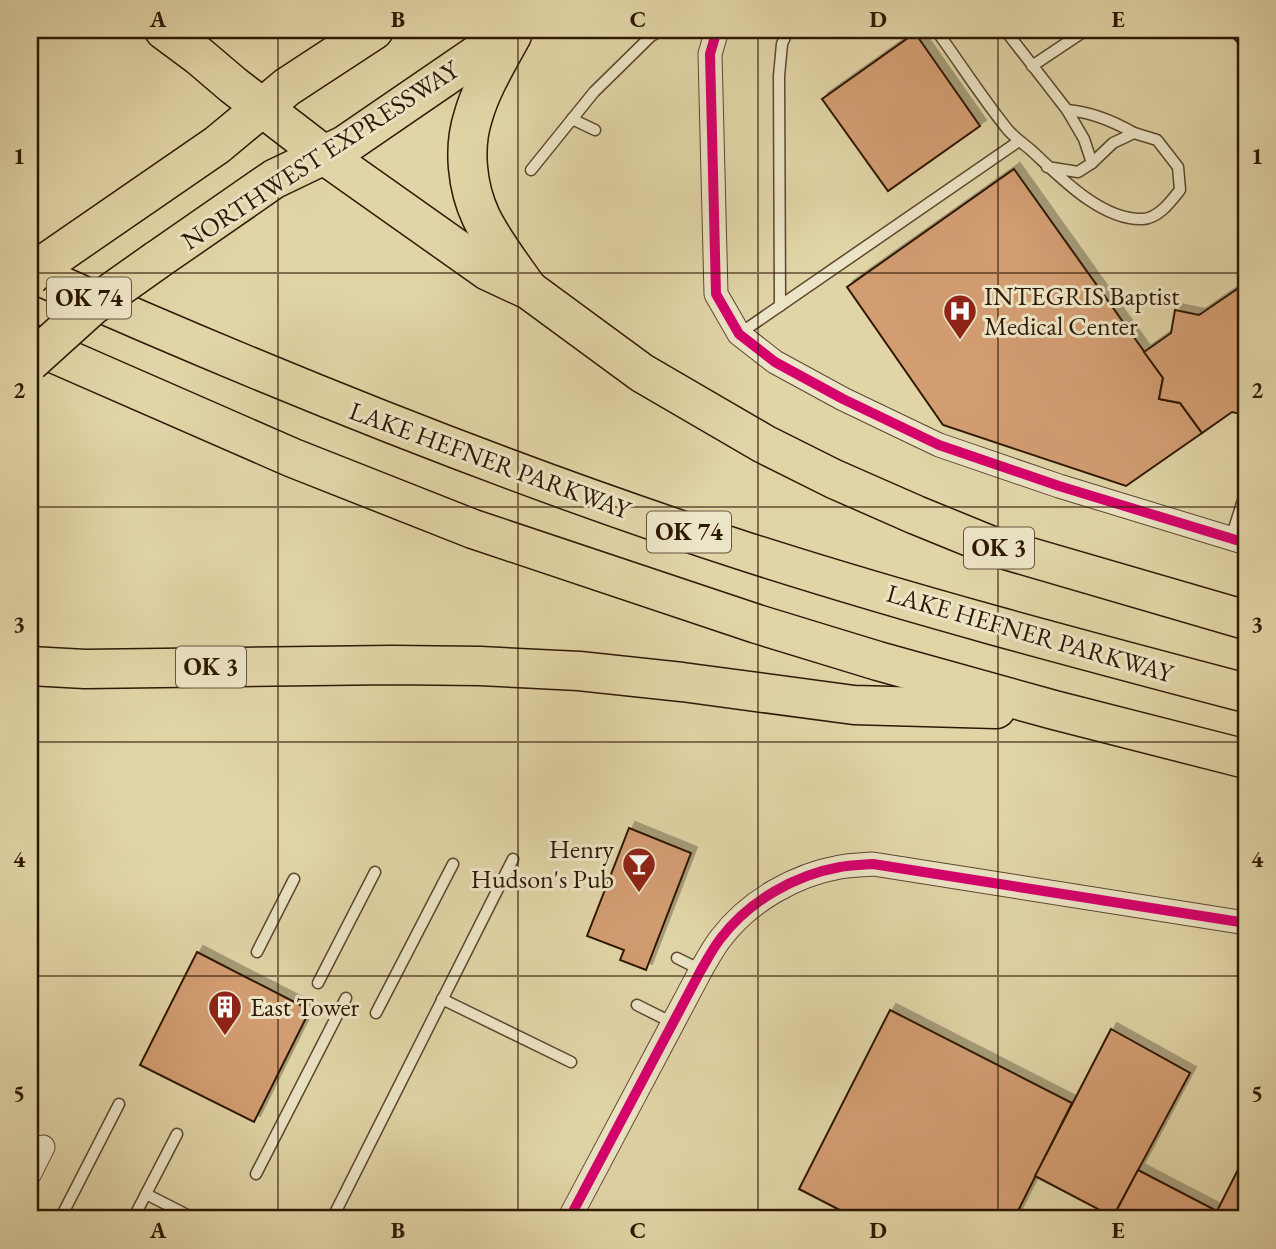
<svg xmlns="http://www.w3.org/2000/svg" width="1276" height="1249" viewBox="0 0 1276 1249" font-family="'EB Garamond',serif">
  <defs>
    <filter id="shadow"><feDropShadow dx="6" dy="-6" stdDeviation="0" flood-color="#0004"/></filter>
  </defs>
  <rect width="100%" height="100%" fill="#e1d5a7"/>
  <filter id="stains"><feTurbulence type="fractalNoise" baseFrequency=".00286" numOctaves="4"/><feColorMatrix values="0 0 0 0 .2 0 0 0 0 .09 0 0 0 0 .02 0 0 0 .5 -.17"/></filter>
  <radialGradient id="worn" r=".72"><stop offset=".6" stop-color="#630" stop-opacity="0"/><stop offset="1" stop-color="#630" stop-opacity=".3"/></radialGradient>
  <g fill="#d39d72" stroke="#2f1804" stroke-width="2" filter="url(#shadow)">
    <polygon points="1226,30 1246,30 1246,51"/>
    <polygon points="915,33 980,126 888,191 822,99"/>
    <polygon points="1014,169 1163,378 1159,399 1180,403 1202,433 1126,486 943,425 847,287"/>
    <polygon points="1246,283 1246,415 1232,412 1202,433 1180,403 1159,399 1163,378 1144,352 1171,333 1175,310 1199,315"/>
    <polygon points="629,828 691,853 646,970 620,960 624,950 587,936"/>
    <polygon points="197,952 310,1010 254,1122 140,1065"/>
    <polygon points="890,1010 1072,1103 1014,1219 857,1219 799,1189"/>
    <polygon points="1111,1029 1190,1073 1113,1217 1035,1176"/>
    <polygon points="1246,1154 1246,1219 1213,1219 1217,1211"/>
    <polygon points="1138,1170 1217,1211 1213,1219 1112,1219"/>
  </g>
  <g fill="none" stroke-linecap="round" stroke-linejoin="round">
    <g stroke="#5c472d" stroke-width="13">
      <g id="lane">
        <path d="M936 30C960 63 982 98 1008 130 1015 138 1024 144 1032 151 1060 177 1102 221 1143 219 1159 218 1171 201 1180 190L1178 167 1157 140 1134 133 1113 143 1092 163 1078 172 1047 167"/>
        <polyline points="1005,30 1067,110 1084,139 1092,163"/>
        <polyline points="1032,66 1086,30"/>
        <path d="M1067 110C1091 112 1113 121 1134 133"/>
        <polyline points="572,119 595,130"/>
        <polyline points="531,170 594,92 651,36 662,30"/>
        <polyline points="780,306 779,76 782,44 788,30"/>
        <polyline points="739,334 1019,141"/>
        <polyline points="1231,538 1246,491"/>
        <polyline points="257,952 294,879"/>
        <polyline points="677,958 701,970"/>
        <polyline points="318,983 375,872"/>
        <polyline points="442,999 571,1062"/>
        <polyline points="637,1005 673,1023"/>
        <polyline points="376,1013 453,864"/>
        <polyline points="256,1174 346,998"/>
        <polyline points="146,1194 195,1219"/>
        <polyline points="60,1219 119,1104"/>
        <polyline points="133,1219 177,1134"/>
        <polyline points="332,1219 513,859"/>
      </g>
    </g>
    <g stroke="#5c472d" stroke-width="25">
      <g id="street">
        <polyline points="717,30 710,54 716,294 739,334 775,362 843,399 939,445 1059,486 1246,543"/>
        <polyline points="30,1173 43,1147"/>
        <path d="M569 1219 701 970C707 960 713 948 721 938 749 901 795 875 840 867 851 865 862 865 873 864L1246 923"/>
      </g>
    </g>
    <g stroke="#2f1804" stroke-width="41">
      <g id="highway">
        <polyline points="164,30 199,56 233,85 324,155 488,271 529,290 642,373 764,444 834,479 916,515 992,546 1246,620"/>
        <path d="M512 35C498 61 481 88 473 117 463 148 467 187 481 217 493 242 512 266 528 289"/>
        <polyline points="157,260 274,179 345,145 513,30"/>
        <polyline points="40,267 217,145 287,87 374,30"/>
        <path d="M30 272C264 376 503 473 747 552 912 605 1079 649 1246 693"/>
        <polyline points="30,343 293,458 473,529 757,624 878,661 1054,710 1246,759"/>
        <polyline points="30,666 85,669 392,665 480,666 579,671 682,682 854,705 996,709"/>
      </g>
    </g>
    <use href="#lane" stroke="#ece4c6" stroke-width="10"/>
    <use href="#street" stroke="#ece4c6" stroke-width="23"/>
    <use href="#highway" stroke="#e1d5a7" stroke-width="38"/>
    <g stroke="#2f1804" stroke-width="41" stroke-linecap="butt">
      <g id="highway-bridge">
        <polyline points="30,276 40,267"/>
        <polyline points="30,362 92,306 157,260"/>
      </g>
    </g>
    <use href="#highway-bridge" stroke="#e1d5a7" stroke-width="38"/>
    <g stroke="#ece4c6" stroke-width="15">
      <g id="cycleway">
        <polyline points="717,30 710,54 716,294 739,334 775,362 843,399 939,445 1059,486 1246,543"/>
        <path d="M569 1219 701 970C707 960 713 948 721 938 749 901 795 875 840 867 851 865 862 865 873 864L1246 923"/>
      </g>
    </g>
    <use href="#cycleway" stroke="#d6006c" stroke-width="10"/>
  </g>
  <path fill="none" stroke="#2f1804" stroke-width="2" stroke-opacity="0.55" d="M278 30V1219M518 30V1219M758 30V1219M998 30V1219M30 273H1246M30 507H1246M30 742H1246M30 976H1246"/>
  <defs>
    <g id="hospital-pin" transform="scale(1.75)"><path d="M0 17L-7.5 6A9.5 9.5 0 1 1 7.5 6Z" fill="#8f2418" stroke="#ece4c6"/><path d="M-5-5h3v3.5h4V-5h3V5h-3V1.5h-4V5h-3Z" fill="#fff"/></g>
    <g id="bar-pin" transform="scale(1.75)"><path d="M0 17L-7.5 6A9.5 9.5 0 1 1 7.5 6Z" fill="#8f2418" stroke="#ece4c6"/><path d="M-6-5H6L.8 .8V4.5H3.5V6h-7V4.5H-.8V.8Z" fill="#fff"/></g>
    <g id="building-pin" transform="scale(1.75)"><path d="M0 17L-7.5 6A9.5 9.5 0 1 1 7.5 6Z" fill="#8f2418" stroke="#ece4c6"/><path d="M-4-6H4V6H1V3H-1V6H-4ZM-2.5-4.3h1.7v1.8h-1.7ZM.8-4.3h1.7v1.8H.8ZM-2.5-1h1.7V.8h-1.7ZM.8-1h1.7V.8H.8Z" fill="#fff"/></g>
  </defs>
  <g fill-rule="evenodd">
    <use href="#hospital-pin" x="960" y="311"/>
    <use href="#bar-pin" x="639" y="864"/>
    <use href="#building-pin" x="225" y="1007"/>
  </g>
  <g text-anchor="middle" stroke-width="6" stroke-linejoin="round" paint-order="stroke">
    <g fill="#ece4c6" stroke="#68553e" stroke-width="2">
      <rect x="47" y="277.5" width="84" height="41" rx="5"/>
      <rect x="647" y="511.5" width="84" height="41" rx="5"/>
      <rect x="964" y="527.5" width="70" height="41" rx="5"/>
      <rect x="176" y="646.5" width="70" height="41" rx="5"/>
    </g>
    <g font-size="24" font-weight="bold" fill="#2f1804">
      <text x="89" y="306">OK 74</text>
      <text x="689" y="540">OK 74</text>
      <text x="999" y="556">OK 3</text>
      <text x="211" y="675">OK 3</text>
    </g>
    <g font-size="26" fill="#2f1804" stroke="#ece4c6">
      <text transform="translate(320 155) rotate(-33)" y="9">NORTHWEST EXPRESSWAY</text>
      <text transform="translate(490 460) rotate(20)" y="9">LAKE HEFNER PARKWAY</text>
      <text transform="translate(1030 633) rotate(16)" y="9">LAKE HEFNER PARKWAY</text>
    </g>
    <g font-size="26" fill="#2f1804" stroke="#ece4c6" text-anchor="start">
      <text x="984" y="305">INTEGRIS Baptist<tspan x="984" dy="30">Medical Center</tspan></text>
      <text x="614" y="858" text-anchor="end">Henry<tspan x="614" dy="30">Hudson's Pub</tspan></text>
      <text x="250" y="1016">East Tower</text>
    </g>
  </g>
  <rect width="1276" height="1249" fill="none" stroke="#e1d5a7" stroke-width="77"/>
  <rect x="38" y="38" width="1200" height="1172" fill="none" stroke="#2f1804" stroke-width="2.5"/>
  <g font-size="23" text-anchor="middle" font-weight="bold" fill="#2f1804">
    <text x="158" y="27">A</text>
    <text x="398" y="27">B</text>
    <text x="638" y="27">C</text>
    <text x="878" y="27">D</text>
    <text x="1118" y="27">E</text>
    <text x="19" y="164">1</text>
    <text x="1257" y="164">1</text>
    <text x="19" y="398">2</text>
    <text x="1257" y="398">2</text>
    <text x="19" y="632">3</text>
    <text x="1257" y="632">3</text>
    <text x="19" y="867">4</text>
    <text x="1257" y="867">4</text>
    <text x="19" y="1101">5</text>
    <text x="1257" y="1101">5</text>
    <text x="158" y="1238">A</text>
    <text x="398" y="1238">B</text>
    <text x="638" y="1238">C</text>
    <text x="878" y="1238">D</text>
    <text x="1118" y="1238">E</text>
  </g>
  <rect width="100%" height="100%" filter="url(#stains)"/>
  <rect width="100%" height="100%" fill="url(#worn)"/>
</svg>
